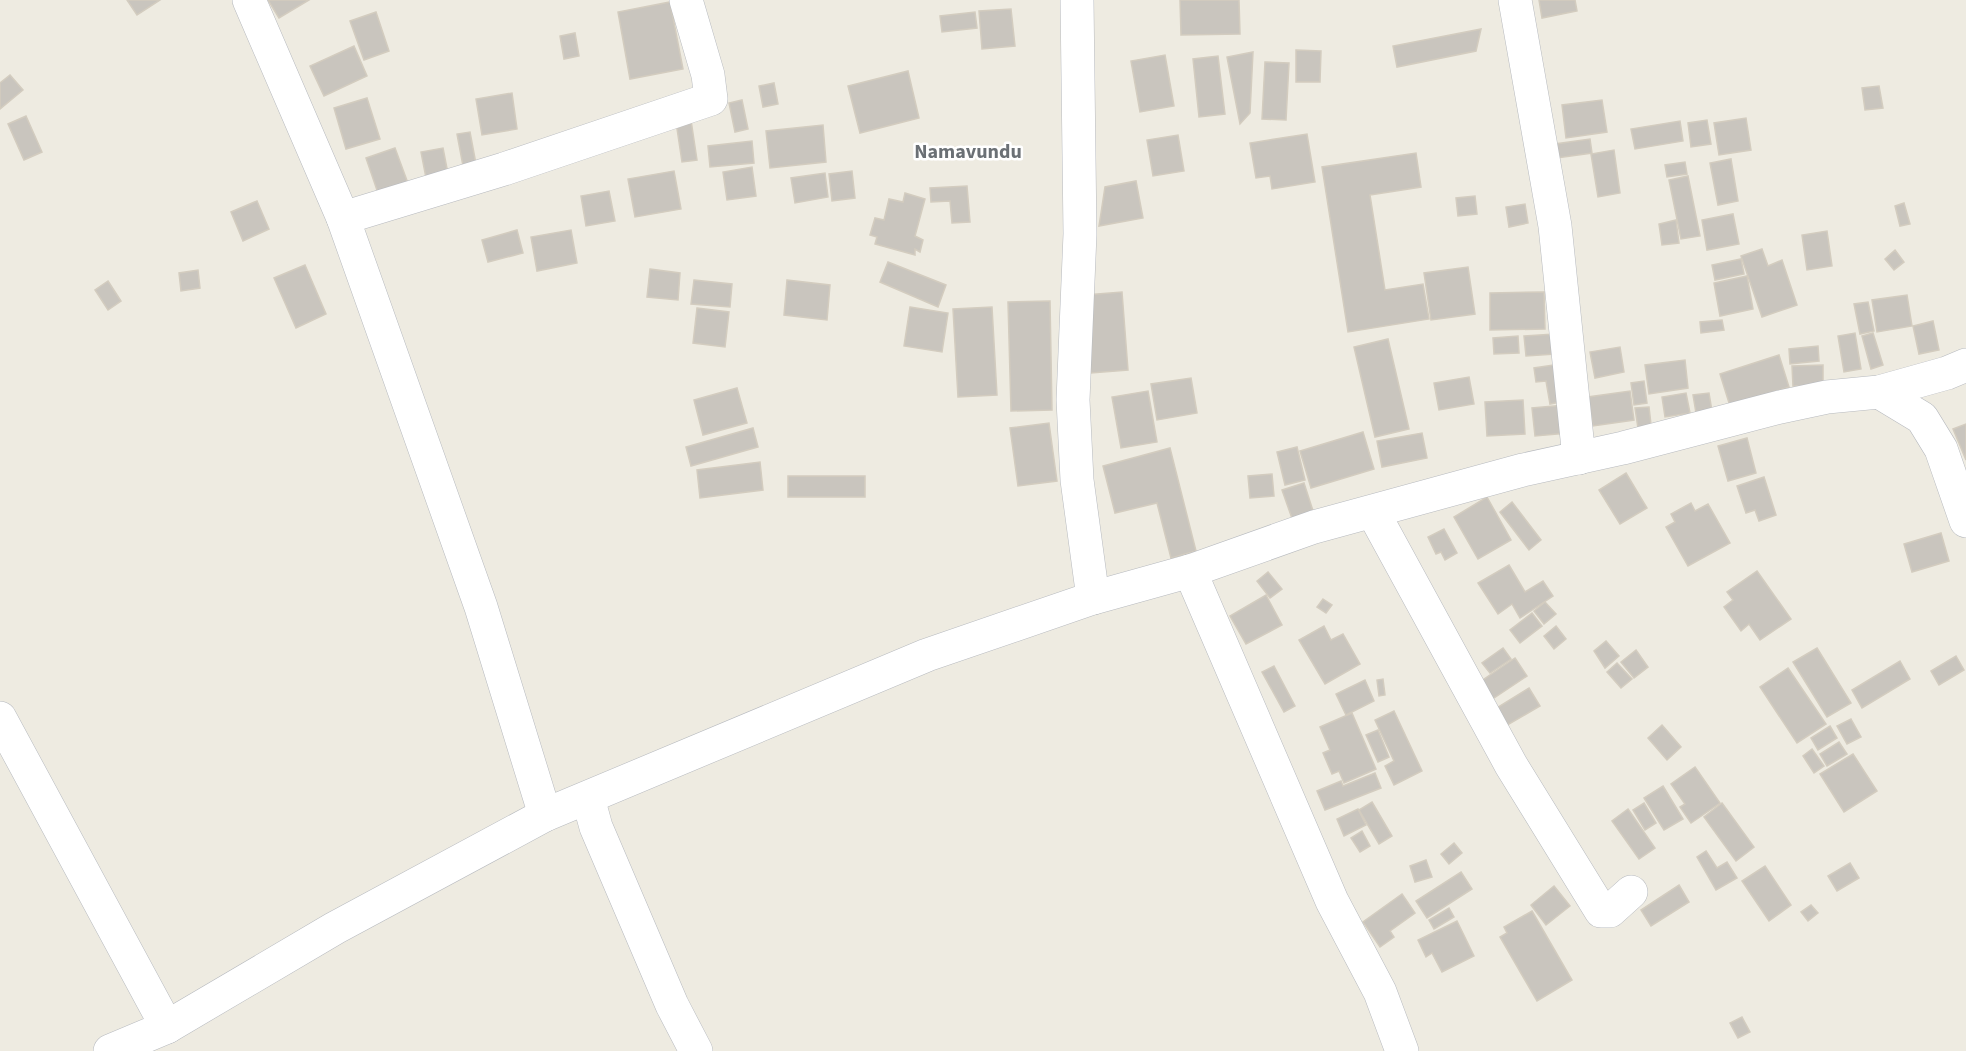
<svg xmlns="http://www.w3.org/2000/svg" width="1966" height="1051" viewBox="0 0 1966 1051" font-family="'Source Sans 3',sans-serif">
  <rect width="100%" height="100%" fill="#eeebe1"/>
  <g fill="#c9c5be" stroke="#d3ccbf" stroke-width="1.5">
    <polygon points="127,0 160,0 137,15"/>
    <polygon points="268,0 309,0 279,18"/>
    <polygon points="1180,0 1239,0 1240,34 1181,35"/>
    <polygon points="1539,0 1575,0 1577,11 1542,18"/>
    <polygon points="670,2 683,69 630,79 618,12"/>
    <polygon points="1011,9 1015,46 982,49 979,11"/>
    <polygon points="376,12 389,51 364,60 350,21"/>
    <polygon points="975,12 977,28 942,32 940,16"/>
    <polygon points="1481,29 1476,51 1397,67 1393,46"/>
    <polygon points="575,33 579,56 564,59 560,36"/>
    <polygon points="354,46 367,76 324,96 310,66"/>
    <polygon points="1296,50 1321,51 1320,82 1296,82"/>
    <polygon points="1253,52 1250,113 1240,124 1227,57"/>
    <polygon points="1165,55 1174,106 1140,112 1131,61"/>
    <polygon points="1218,56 1225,114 1199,117 1193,59"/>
    <polygon points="1265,62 1289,63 1286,120 1262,119"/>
    <polygon points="908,71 919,118 860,133 848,86"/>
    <polygon points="10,75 23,90 0,109 0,83"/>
    <polygon points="774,83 778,104 763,107 759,86"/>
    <polygon points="1879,86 1883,108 1865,110 1862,88"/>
    <polygon points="512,93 517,129 482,135 476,99"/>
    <polygon points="367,98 380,139 346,149 334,108"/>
    <polygon points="742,100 748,129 735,132 729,103"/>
    <polygon points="1602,100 1607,132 1566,138 1562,105"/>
    <polygon points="26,116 42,152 24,160 8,124"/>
    <polygon points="1746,118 1751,150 1719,155 1714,123"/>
    <polygon points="691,120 697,160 682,162 676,122"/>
    <polygon points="1707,120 1711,144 1691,147 1688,123"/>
    <polygon points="1680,121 1683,141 1635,149 1631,129"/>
    <polygon points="823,125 826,162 770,168 766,131"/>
    <polygon points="470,132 476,164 463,166 457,134"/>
    <polygon points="1307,134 1315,182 1272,189 1270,176 1256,178 1250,143"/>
    <polygon points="1178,135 1184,171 1153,176 1147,140"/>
    <polygon points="1590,139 1592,153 1557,158 1555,144"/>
    <polygon points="752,141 754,163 710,167 708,146"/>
    <polygon points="395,148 409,186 379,196 366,158"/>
    <polygon points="443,148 449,179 427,183 421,152"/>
    <polygon points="1614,150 1620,193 1598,197 1591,154"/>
    <polygon points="1416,153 1421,187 1370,195 1385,290 1423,284 1429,319 1348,332 1322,167"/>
    <polygon points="1731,159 1738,201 1718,205 1710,163"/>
    <polygon points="1685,162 1687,174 1667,177 1665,165"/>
    <polygon points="752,167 756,196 727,200 723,172"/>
    <polygon points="674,171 681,209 635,217 628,179"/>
    <polygon points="852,171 855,198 832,201 829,174"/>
    <polygon points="825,173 828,197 795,203 791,178"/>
    <polygon points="1688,176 1700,236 1681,239 1669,180"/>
    <polygon points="1136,181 1143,218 1099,226 1105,187"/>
    <polygon points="967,186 970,222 952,223 950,201 931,202 930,188"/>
    <polygon points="609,191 615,221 586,226 581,196"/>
    <polygon points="905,193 925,199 915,236 923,240 920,252 915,249 915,255 875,244 877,237 870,235 875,218 884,220 889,199 903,202"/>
    <polygon points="1475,196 1477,214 1458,216 1456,198"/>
    <polygon points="257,201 269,229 243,241 231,212"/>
    <polygon points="1904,203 1910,224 1900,226 1895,206"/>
    <polygon points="1525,204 1528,223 1509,227 1506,207"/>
    <polygon points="1733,214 1739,244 1707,250 1702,220"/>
    <polygon points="1676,220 1679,243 1662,245 1659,224"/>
    <polygon points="517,230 523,253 488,262 482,240"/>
    <polygon points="571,230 577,263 537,271 531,237"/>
    <polygon points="1827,231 1832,266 1807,270 1802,235"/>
    <polygon points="1762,249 1768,266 1782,260 1797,305 1762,317 1741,256"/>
    <polygon points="1895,250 1904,262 1894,270 1885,259"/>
    <polygon points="1741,259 1744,274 1715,280 1712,265"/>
    <polygon points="888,262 946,285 938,307 880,282"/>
    <polygon points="305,265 326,314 296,328 274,278"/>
    <polygon points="1468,267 1475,314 1431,320 1424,273"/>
    <polygon points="650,269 680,273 678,300 647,297"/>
    <polygon points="198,270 200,288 181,291 179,273"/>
    <polygon points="1747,276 1753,309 1720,316 1714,283"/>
    <polygon points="694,280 732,284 730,307 691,304"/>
    <polygon points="787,280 830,285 827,320 784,315"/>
    <polygon points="108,281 121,301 108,310 95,290"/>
    <polygon points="1122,292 1128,370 1091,373 1085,295"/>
    <polygon points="1544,292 1545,329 1490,330 1490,293"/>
    <polygon points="1907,295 1912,326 1877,332 1872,300"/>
    <polygon points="1050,301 1052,410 1011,411 1008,302"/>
    <polygon points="1868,302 1874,331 1860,334 1854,304"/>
    <polygon points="910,307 948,313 942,352 904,346"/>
    <polygon points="992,307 997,395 958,397 953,309"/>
    <polygon points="697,308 729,312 725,347 693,343"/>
    <polygon points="1722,320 1724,330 1701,333 1700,322"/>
    <polygon points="1933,321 1939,350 1919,354 1913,326"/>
    <polygon points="1855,333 1861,369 1844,372 1838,336"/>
    <polygon points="1873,333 1883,365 1871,369 1862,336"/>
    <polygon points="1554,334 1555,354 1526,356 1524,336"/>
    <polygon points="1518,336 1519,353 1494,354 1493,338"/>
    <polygon points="1388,339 1409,429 1375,437 1354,347"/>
    <polygon points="1818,346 1819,361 1790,364 1789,349"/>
    <polygon points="1620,347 1624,372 1595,378 1590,352"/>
    <polygon points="1779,355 1789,387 1730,406 1720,374"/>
    <polygon points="1685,360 1688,388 1649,394 1645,365"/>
    <polygon points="1560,364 1566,401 1550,404 1546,381 1536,382 1534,368"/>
    <polygon points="1823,365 1823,385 1793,386 1792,366"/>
    <polygon points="1469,377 1474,404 1439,410 1434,383"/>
    <polygon points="1191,378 1197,413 1157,420 1151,384"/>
    <polygon points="1644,381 1647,403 1634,405 1631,383"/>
    <polygon points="737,388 747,423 703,435 694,400"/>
    <polygon points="1148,391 1157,442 1121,448 1112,397"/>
    <polygon points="1630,391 1634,420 1593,426 1588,397"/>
    <polygon points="1686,393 1690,413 1665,417 1662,397"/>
    <polygon points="1709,393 1712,411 1696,413 1693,395"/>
    <polygon points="1523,400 1525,434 1487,436 1485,402"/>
    <polygon points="1565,405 1568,433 1535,436 1532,408"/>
    <polygon points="1649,407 1652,433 1639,435 1635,408"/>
    <polygon points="1049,423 1057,481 1018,486 1010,428"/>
    <polygon points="1966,424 1966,460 1953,429"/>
    <polygon points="753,428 758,447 691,466 686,447"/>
    <polygon points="1363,432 1374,469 1311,488 1300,451"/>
    <polygon points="1422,433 1427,458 1382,467 1377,441"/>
    <polygon points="1747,438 1756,473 1728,481 1718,446"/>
    <polygon points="1297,447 1305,480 1285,485 1277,452"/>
    <polygon points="1170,448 1196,551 1171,558 1157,503 1115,513 1103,466"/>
    <polygon points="760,462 763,490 700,498 697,470"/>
    <polygon points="1626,473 1647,508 1620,524 1599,490"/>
    <polygon points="1272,474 1274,496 1250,498 1248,476"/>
    <rect x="788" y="476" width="77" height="21"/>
    <polygon points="1764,477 1776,515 1759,521 1755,510 1746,513 1737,486"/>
    <polygon points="1304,483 1315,517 1294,524 1282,490"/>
    <polygon points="1487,497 1511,540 1478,559 1454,517"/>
    <polygon points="1512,502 1541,540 1529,550 1500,512"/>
    <polygon points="1691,503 1695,511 1708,504 1730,543 1688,566 1666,527 1675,522 1671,514"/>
    <polygon points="1444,529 1457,553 1445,560 1441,552 1436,554 1428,537"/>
    <polygon points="1941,533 1949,561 1912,572 1904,544"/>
    <polygon points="1509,565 1525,592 1543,581 1553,596 1520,618 1512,604 1498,614 1478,583"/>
    <polygon points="1757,571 1791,619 1760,640 1749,624 1741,631 1724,607 1733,600 1727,592"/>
    <polygon points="1268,572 1282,589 1270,598 1257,581"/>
    <polygon points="1266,595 1282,625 1246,644 1230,616"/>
    <polygon points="1323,599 1332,605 1326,613 1317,607"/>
    <polygon points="1545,602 1556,614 1544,624 1534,611"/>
    <polygon points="1532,613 1542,626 1520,643 1510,630"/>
    <polygon points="1324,626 1331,640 1343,634 1360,664 1325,684 1299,640"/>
    <polygon points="1556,626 1566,639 1554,649 1544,636"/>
    <polygon points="1606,641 1619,656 1605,668 1594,651"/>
    <polygon points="1503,648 1511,659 1490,673 1482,663"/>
    <polygon points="1817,648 1851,703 1827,717 1793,662"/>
    <polygon points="1636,650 1648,667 1634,678 1621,662"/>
    <polygon points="1956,656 1964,670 1939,685 1931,671"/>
    <polygon points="1515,658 1527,676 1482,706 1471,688"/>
    <polygon points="1900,661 1910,679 1862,708 1852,690"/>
    <polygon points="1617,663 1632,679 1621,688 1607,672"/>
    <polygon points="1274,666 1295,706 1284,712 1262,672"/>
    <polygon points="1788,668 1826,724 1797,743 1760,687"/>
    <polygon points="1383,679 1385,695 1379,696 1377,680"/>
    <polygon points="1365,680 1374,701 1346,715 1336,694"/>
    <polygon points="1529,688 1540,706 1497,731 1487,714"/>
    <polygon points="1394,711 1422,771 1394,785 1385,766 1394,761 1375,720"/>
    <polygon points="1352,713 1376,769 1344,783 1339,771 1332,774 1323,753 1330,750 1320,727"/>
    <polygon points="1851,719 1861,737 1847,744 1837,726"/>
    <polygon points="1662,725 1681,747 1667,760 1648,738"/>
    <polygon points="1830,726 1837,738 1818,750 1811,738"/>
    <polygon points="1378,730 1389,757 1378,762 1366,735"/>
    <polygon points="1839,742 1847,754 1827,766 1820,754"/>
    <polygon points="1812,749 1824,766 1814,773 1803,756"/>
    <polygon points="1853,754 1877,791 1844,812 1820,774"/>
    <polygon points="1695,767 1720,803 1691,823 1680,807 1685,804 1671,784"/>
    <polygon points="1375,773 1381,788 1325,810 1317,791 1341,781 1343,786"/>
    <polygon points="1663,786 1683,819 1664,830 1644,798"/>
    <polygon points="1372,802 1392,836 1379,844 1359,810"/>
    <polygon points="1644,803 1656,823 1645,830 1633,810"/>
    <polygon points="1722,803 1754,847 1736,861 1704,817"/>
    <polygon points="1358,809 1366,825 1344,836 1337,819"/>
    <polygon points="1628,809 1655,848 1639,859 1612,821"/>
    <polygon points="1362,831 1370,846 1360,852 1351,838"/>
    <polygon points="1454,843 1462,853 1449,864 1441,854"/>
    <polygon points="1706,851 1717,868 1727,862 1737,878 1716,890 1697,857"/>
    <polygon points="1426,860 1432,877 1415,882 1410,866"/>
    <polygon points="1850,863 1859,878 1837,891 1828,876"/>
    <polygon points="1765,866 1791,905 1769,921 1742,881"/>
    <polygon points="1461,872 1472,889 1427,918 1416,901"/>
    <polygon points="1679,885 1689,902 1651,926 1641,910"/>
    <polygon points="1554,886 1570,906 1546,925 1531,905"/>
    <polygon points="1402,894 1415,913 1390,931 1394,937 1380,947 1363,922"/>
    <polygon points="1811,905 1818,913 1808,921 1801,912"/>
    <polygon points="1449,908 1454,917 1434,929 1429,920"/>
    <polygon points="1532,911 1572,980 1537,1001 1500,937 1507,933 1504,927"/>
    <polygon points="1457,921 1474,956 1442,972 1432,953 1426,957 1418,940"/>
    <polygon points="1742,1017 1750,1032 1738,1038 1730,1023"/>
  </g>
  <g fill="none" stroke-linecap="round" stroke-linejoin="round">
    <g stroke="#b7babf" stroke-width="34">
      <g id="minor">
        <polyline points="249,0 343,218 481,607 545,815"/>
        <polyline points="1077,0 1080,234 1073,400 1077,480 1093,598"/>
        <polyline points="1515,0 1555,226 1579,458"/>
        <polyline points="343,218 504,169 711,99 708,75 686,0"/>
        <polyline points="1879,392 1922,418 1941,449 1966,521"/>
        <polyline points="1373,512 1511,765 1601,911 1610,911 1631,892"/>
        <polyline points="1190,571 1332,901 1380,992 1402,1051"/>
        <polyline points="0,718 167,1027"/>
        <polyline points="588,798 596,827 672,1005 696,1051"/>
        <polyline points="110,1051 167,1027 335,928 545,815 927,655 1093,598 1190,571 1314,527 1523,470 1623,448 1780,407 1827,397 1879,392 1947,373 1966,365"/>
      </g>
    </g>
    <use href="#minor" stroke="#fff" stroke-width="33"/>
  </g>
  <g text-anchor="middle" stroke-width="5" stroke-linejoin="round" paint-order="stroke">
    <g font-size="20" font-weight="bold" fill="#6b7075" stroke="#fff">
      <text x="968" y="158">Namavundu</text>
    </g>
  </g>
</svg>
